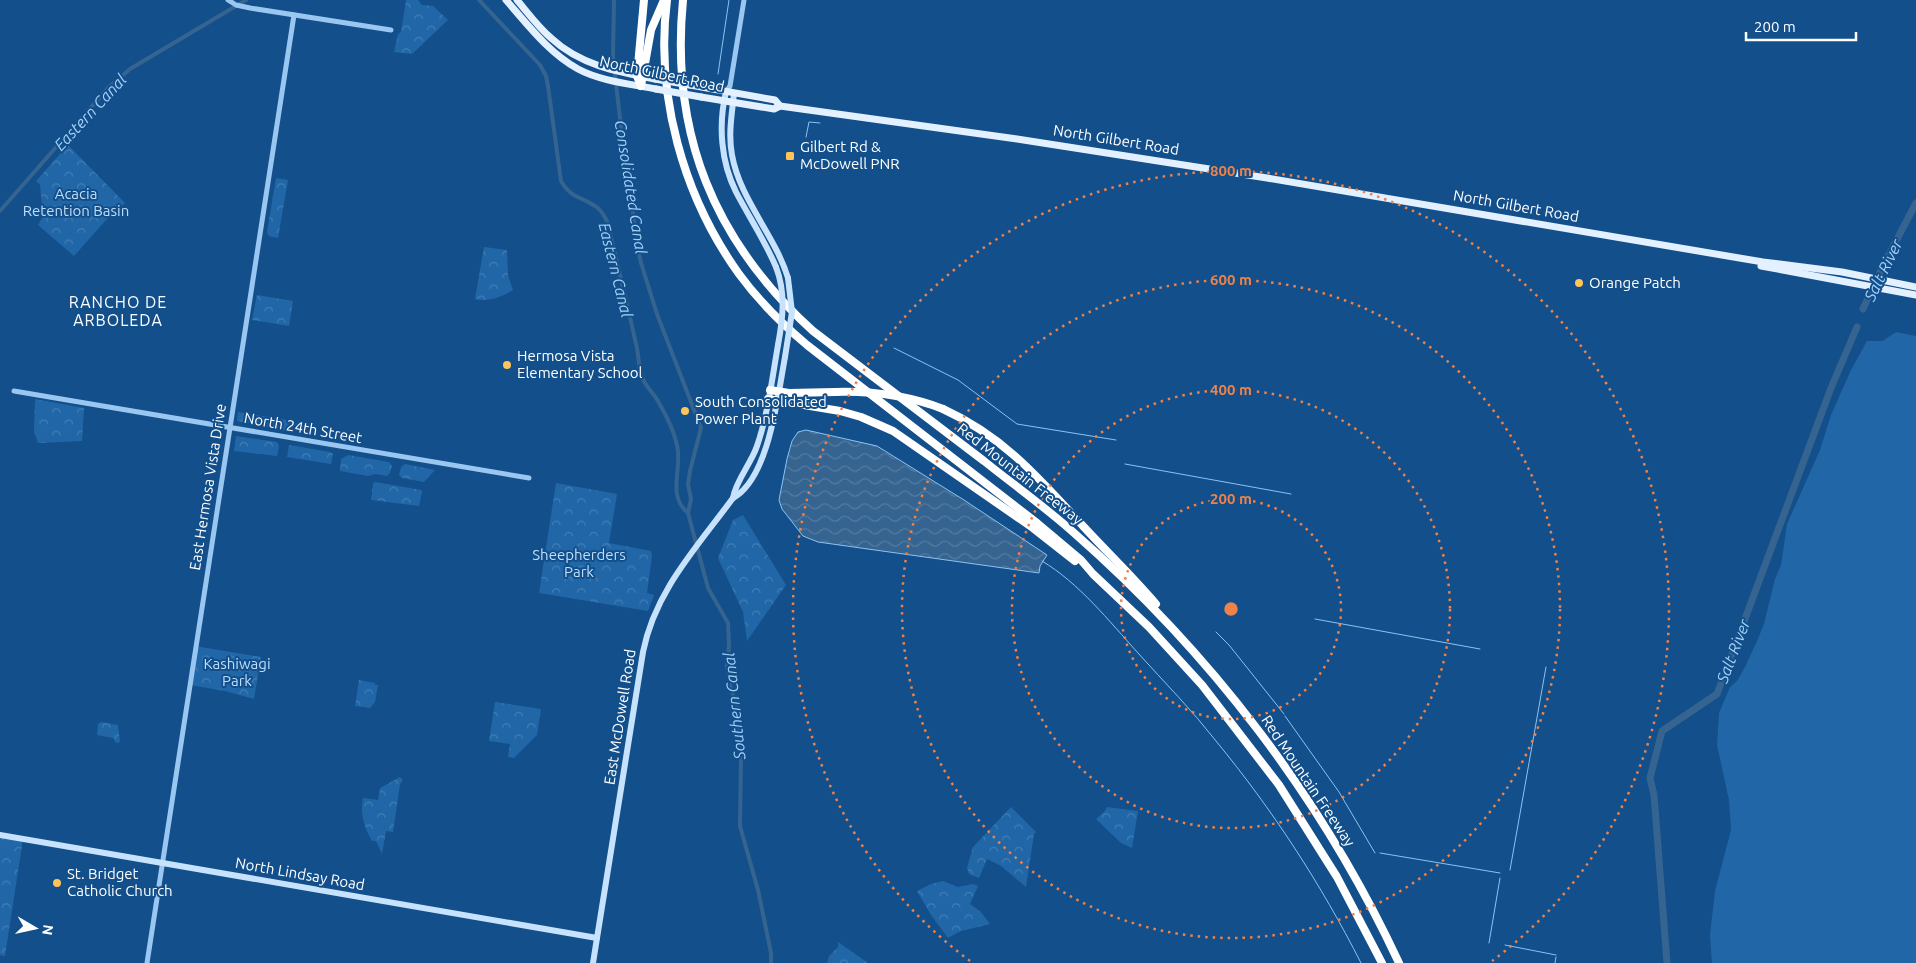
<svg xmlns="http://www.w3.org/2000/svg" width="1916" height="963" viewBox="0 0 1916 963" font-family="Ubuntu,sans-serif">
  <defs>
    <pattern id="park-crowns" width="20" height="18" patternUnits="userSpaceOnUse" patternTransform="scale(1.25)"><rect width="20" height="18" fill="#2167a8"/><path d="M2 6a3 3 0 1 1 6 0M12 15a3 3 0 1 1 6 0" fill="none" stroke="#427eb5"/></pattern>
    <pattern id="water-waves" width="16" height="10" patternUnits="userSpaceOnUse" patternTransform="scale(1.25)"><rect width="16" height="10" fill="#366490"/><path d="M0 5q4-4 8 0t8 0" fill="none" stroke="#547ba1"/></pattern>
  </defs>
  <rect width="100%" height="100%" fill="#124f8b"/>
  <polygon fill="#2167a8" points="1896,332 1916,336 1916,963 1712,963 1710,935 1715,891 1731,830 1729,800 1717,745 1719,713 1730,687 1737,681 1745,667 1757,641 1764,624 1775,579 1781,565 1787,524 1820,450 1831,415 1851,370 1867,341 1883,341"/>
  <g fill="url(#park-crowns)">
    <polygon points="406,0 418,0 422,5 433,6 448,20 412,54 394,52 398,34 401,32"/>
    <polygon points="68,145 125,203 106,220 74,256 38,225 43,217 40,185 36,181"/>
    <polygon points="276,178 288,180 278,238 269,236 267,232"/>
    <path d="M484 247 507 250 508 275 513 290C502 297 489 302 475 299Z"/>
    <polygon points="257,295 293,301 289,326 252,320"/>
    <polygon points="35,399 84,408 82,441 38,443 34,431"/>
    <polygon points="238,412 293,421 292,432 237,421"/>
    <polygon points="236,436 277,442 279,446 277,456 234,451"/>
    <polygon points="289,445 330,452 333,454 331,464 287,457"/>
    <polygon points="348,455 389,462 392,466 390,473 387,476 376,474 368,476 340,471 341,459"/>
    <polygon points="405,464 435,470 424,482 402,478 399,475 401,467"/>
    <polygon points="375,482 421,490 422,492 419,506 371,500 373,484"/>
    <polygon points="556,483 617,494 609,543 651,551 652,556 647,593 654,595 648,611 539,593"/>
    <polygon points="743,515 786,585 747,641 743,612 718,558 733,520"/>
    <polygon points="195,646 261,657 254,699 225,691 190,685"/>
    <polygon points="359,680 375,683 375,685 378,685 375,702 370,708 355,706"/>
    <polygon points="495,702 541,709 537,735 514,758 508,757 510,744 489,741"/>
    <polygon points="101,722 118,725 120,742 116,743 113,738 97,735 98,724"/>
    <path d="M400 777 403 780 400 784 393 832 386 831 382 854 376 841H372C364 827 360 814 363 798L378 800 380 788Z"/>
    <polygon points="1011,807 1036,832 1034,834 1026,887 1001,866 987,859 979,878 969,874 967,868 973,847"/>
    <polygon points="1107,807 1138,811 1132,848 1121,843 1096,819 1104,812"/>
    <polygon points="0,835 23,839 5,956 0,955"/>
    <polygon points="943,881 958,887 973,884 978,886 970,904 980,911 990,924 961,931 948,938 931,915 917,891 931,884"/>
    <polygon points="838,942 868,963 827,963 829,956 838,947"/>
  </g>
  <polygon fill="url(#water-waves)" stroke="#8ac3f4" points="806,430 877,446 964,500 1047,555 1040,566 1039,573 818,542 803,536 782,509 779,500 787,459 792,441 798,432"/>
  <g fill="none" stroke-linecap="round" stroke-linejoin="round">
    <g stroke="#8ac3f4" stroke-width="1">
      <polyline points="718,74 729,0"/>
      <polyline points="806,137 809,122 820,123"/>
      <polyline points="894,348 958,380 1017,424 1116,440"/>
      <polyline points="1125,464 1291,494"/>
      <path d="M1042 561C1079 583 1109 621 1138 653 1164 682 1192 710 1216 741 1272 809 1321 884 1361 963"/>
      <polyline points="1315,619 1480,649"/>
      <polyline points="1216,632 1229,645 1284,714"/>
      <polyline points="1285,716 1339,792 1375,853"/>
      <polyline points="1380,853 1500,873"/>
      <polyline points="1510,870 1546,667"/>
      <polyline points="1489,943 1500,878"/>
      <polyline points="1505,945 1556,955"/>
      <polyline points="1555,963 1556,957"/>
    </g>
    <g stroke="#366490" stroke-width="4">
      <path d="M479 0 540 65 546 76 548 86 561 181C571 198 580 196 595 206 601 209 604 216 607 221 617 262 627 303 636 344 639 354 638 365 641 374 644 386 654 393 659 403 666 415 674 431 677 445 683 468 666 495 688 513"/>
      <polyline points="614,0 613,57 622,136 628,168 636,240 641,263 657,314 701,428 690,471 688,484 691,499 688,513 708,588 728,623 729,645 727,666 730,685 738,711 741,753 740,826 758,890 771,953 771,963"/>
      <polyline points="0,211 108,88 130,69 246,0"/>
    </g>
    <g stroke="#366490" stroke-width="7">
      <polyline points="1863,309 1884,264 1916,203"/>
      <polyline points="1667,963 1654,795 1650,778 1662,731 1717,694 1831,388 1857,327"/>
    </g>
    <g stroke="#99c7f1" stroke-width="5">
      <polyline points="228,0 236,5 250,8 391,30"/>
      <polyline points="726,92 730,86 744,0"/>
      <polyline points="14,391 529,478"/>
      <polyline points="147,963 294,15"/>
    </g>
    <g stroke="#c7e2fc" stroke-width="6">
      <path d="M726 92C718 125 721 162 736 192 749 217 765 241 776 267"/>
      <path d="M734 93C732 114 728 134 732 155 740 200 775 235 788 278"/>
      <path d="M733 498C736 480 751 464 757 446 768 414 772 379 778 345"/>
      <polyline points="0,835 597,938"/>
      <path d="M593 963 643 652C655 591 697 547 733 498 769 479 778 394 785 357"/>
    </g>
    <g stroke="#e2f0ff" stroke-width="7">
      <path d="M506 0C528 25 548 52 578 69 600 81 631 84 656 89"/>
      <path d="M517 0C528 13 538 27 551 38 580 65 617 72 655 79"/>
      <polyline points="690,85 775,100 780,106"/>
      <polyline points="701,97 774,109 780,106 1017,139 1267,178 1763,262 1842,272 1916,287"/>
      <polyline points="1761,266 1916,295"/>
    </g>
    <g stroke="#fff" stroke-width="8">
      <path d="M667 0C655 95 683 196 739 274 758 300 782 324 807 345L1037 523 1081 560 1093 574 1149 627 1202 685 1279 785 1337 877 1382 963"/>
      <path d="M683 0C670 134 714 241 813 331 870 374 927 417 984 461 1014 485 1045 507 1073 532 1210 652 1322 798 1399 963"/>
      <polyline points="641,86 651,30 664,0"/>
      <polyline points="641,86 637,76 644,0"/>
      <polyline points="770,390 789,393 835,392"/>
      <polyline points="768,399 840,411 861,417 893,431 1033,528 1075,561"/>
      <path d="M943 409C1004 437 1038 477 1083 526 1107 552 1133 577 1156 604"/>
    </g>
    <g stroke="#c7e2fc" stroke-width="6">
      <path d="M776 267C786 293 783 318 778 345"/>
      <polyline points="785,357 792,312 788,278"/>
    </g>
    <g stroke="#e2f0ff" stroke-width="7">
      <polyline points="655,79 690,85"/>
      <polyline points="656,89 701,97"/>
    </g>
    <path stroke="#fff" stroke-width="8" d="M835 392C872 391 907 395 943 409"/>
  </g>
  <g fill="none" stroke="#ee8249" stroke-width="2.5" stroke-dasharray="2.5 5">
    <circle cx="1231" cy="609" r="110"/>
    <circle cx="1231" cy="609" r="219"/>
    <circle cx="1231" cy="609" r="329"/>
    <path d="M970 961A438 438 0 1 1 1492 961"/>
  </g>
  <g fill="#ffc358" stroke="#124f8b" stroke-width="2">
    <rect x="785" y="151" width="10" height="10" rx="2.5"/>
    <circle cx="1579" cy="283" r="5"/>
    <circle cx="507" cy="365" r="5"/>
    <circle cx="685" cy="411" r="5"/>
    <circle cx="57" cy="883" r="5"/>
  </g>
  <g text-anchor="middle" stroke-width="4" stroke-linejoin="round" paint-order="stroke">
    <g font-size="15" fill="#fff" stroke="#124f8b">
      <text transform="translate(662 74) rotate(12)" y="5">North Gilbert Road</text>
      <text transform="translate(1116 140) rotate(9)" y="5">North Gilbert Road</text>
      <text transform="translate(1516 206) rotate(10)" y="5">North Gilbert Road</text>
      <text transform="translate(303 428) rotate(10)" y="5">North 24th Street</text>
      <text transform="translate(1020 474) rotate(38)" y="5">Red Mountain Freeway</text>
      <text transform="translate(208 487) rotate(-81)" y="5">East Hermosa Vista Drive</text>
      <text transform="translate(620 717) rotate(-81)" y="5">East McDowell Road</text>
      <text transform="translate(1308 781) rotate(56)" y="5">Red Mountain Freeway</text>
      <text transform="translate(300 874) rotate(10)" y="5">North Lindsay Road</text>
    </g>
    <g font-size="15" fill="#fff" stroke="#124f8b" text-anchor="start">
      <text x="800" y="152">Gilbert Rd &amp;<tspan x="800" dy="17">McDowell PNR</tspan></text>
      <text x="1589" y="288">Orange Patch</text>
      <text x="517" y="361">Hermosa Vista<tspan x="517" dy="17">Elementary School</tspan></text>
      <text x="695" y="407">South Consolidated<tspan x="695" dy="17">Power Plant</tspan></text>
      <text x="67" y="879">St. Bridget<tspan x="67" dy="17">Catholic Church</tspan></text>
    </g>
    <g font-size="15" fill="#bfdffc" stroke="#124f8b">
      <text x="76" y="199">Acacia<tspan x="76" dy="17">Retention Basin</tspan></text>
      <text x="579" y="560">Sheepherders<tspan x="579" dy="17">Park</tspan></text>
      <text x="237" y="669">Kashiwagi<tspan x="237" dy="17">Park</tspan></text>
    </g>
    <g font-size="16" font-style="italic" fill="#a4d1f8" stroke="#124f8b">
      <text transform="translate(90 112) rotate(-47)" y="6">Eastern Canal</text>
      <text transform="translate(631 187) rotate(81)" y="6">Consolidated Canal</text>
      <text transform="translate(616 270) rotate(76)" y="6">Eastern Canal</text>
      <text transform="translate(1883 270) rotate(-64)" y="6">Salt River</text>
      <text transform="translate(1733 651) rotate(-69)" y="6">Salt River</text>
      <text transform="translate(734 706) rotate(-96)" y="6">Southern Canal</text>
    </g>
    <g font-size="16" letter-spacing="1" fill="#fff" stroke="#124f8b">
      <text x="118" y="308">RANCHO DE<tspan x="118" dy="18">ARBOLEDA</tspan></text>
    </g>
  </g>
  <circle cx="1231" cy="609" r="8" fill="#ee8249" stroke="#124f8b" stroke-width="2.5"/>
  <g font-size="15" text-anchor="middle" font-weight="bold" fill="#ee8249" stroke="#124f8b" stroke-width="4" stroke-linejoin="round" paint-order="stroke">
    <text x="1231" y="176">800 m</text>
    <text x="1231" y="285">600 m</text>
    <text x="1231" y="395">400 m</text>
    <text x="1231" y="504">200 m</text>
  </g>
  <g transform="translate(35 928) rotate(99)" stroke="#124f8b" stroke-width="4" paint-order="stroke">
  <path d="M0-4L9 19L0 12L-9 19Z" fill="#ffffff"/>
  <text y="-8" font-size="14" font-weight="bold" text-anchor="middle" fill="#ffffff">N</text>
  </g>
  <path d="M1746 32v8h110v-8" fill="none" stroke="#ffffff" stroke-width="2.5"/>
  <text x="1754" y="32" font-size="15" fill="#ffffff" stroke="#124f8b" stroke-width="4" paint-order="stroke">200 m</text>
</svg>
